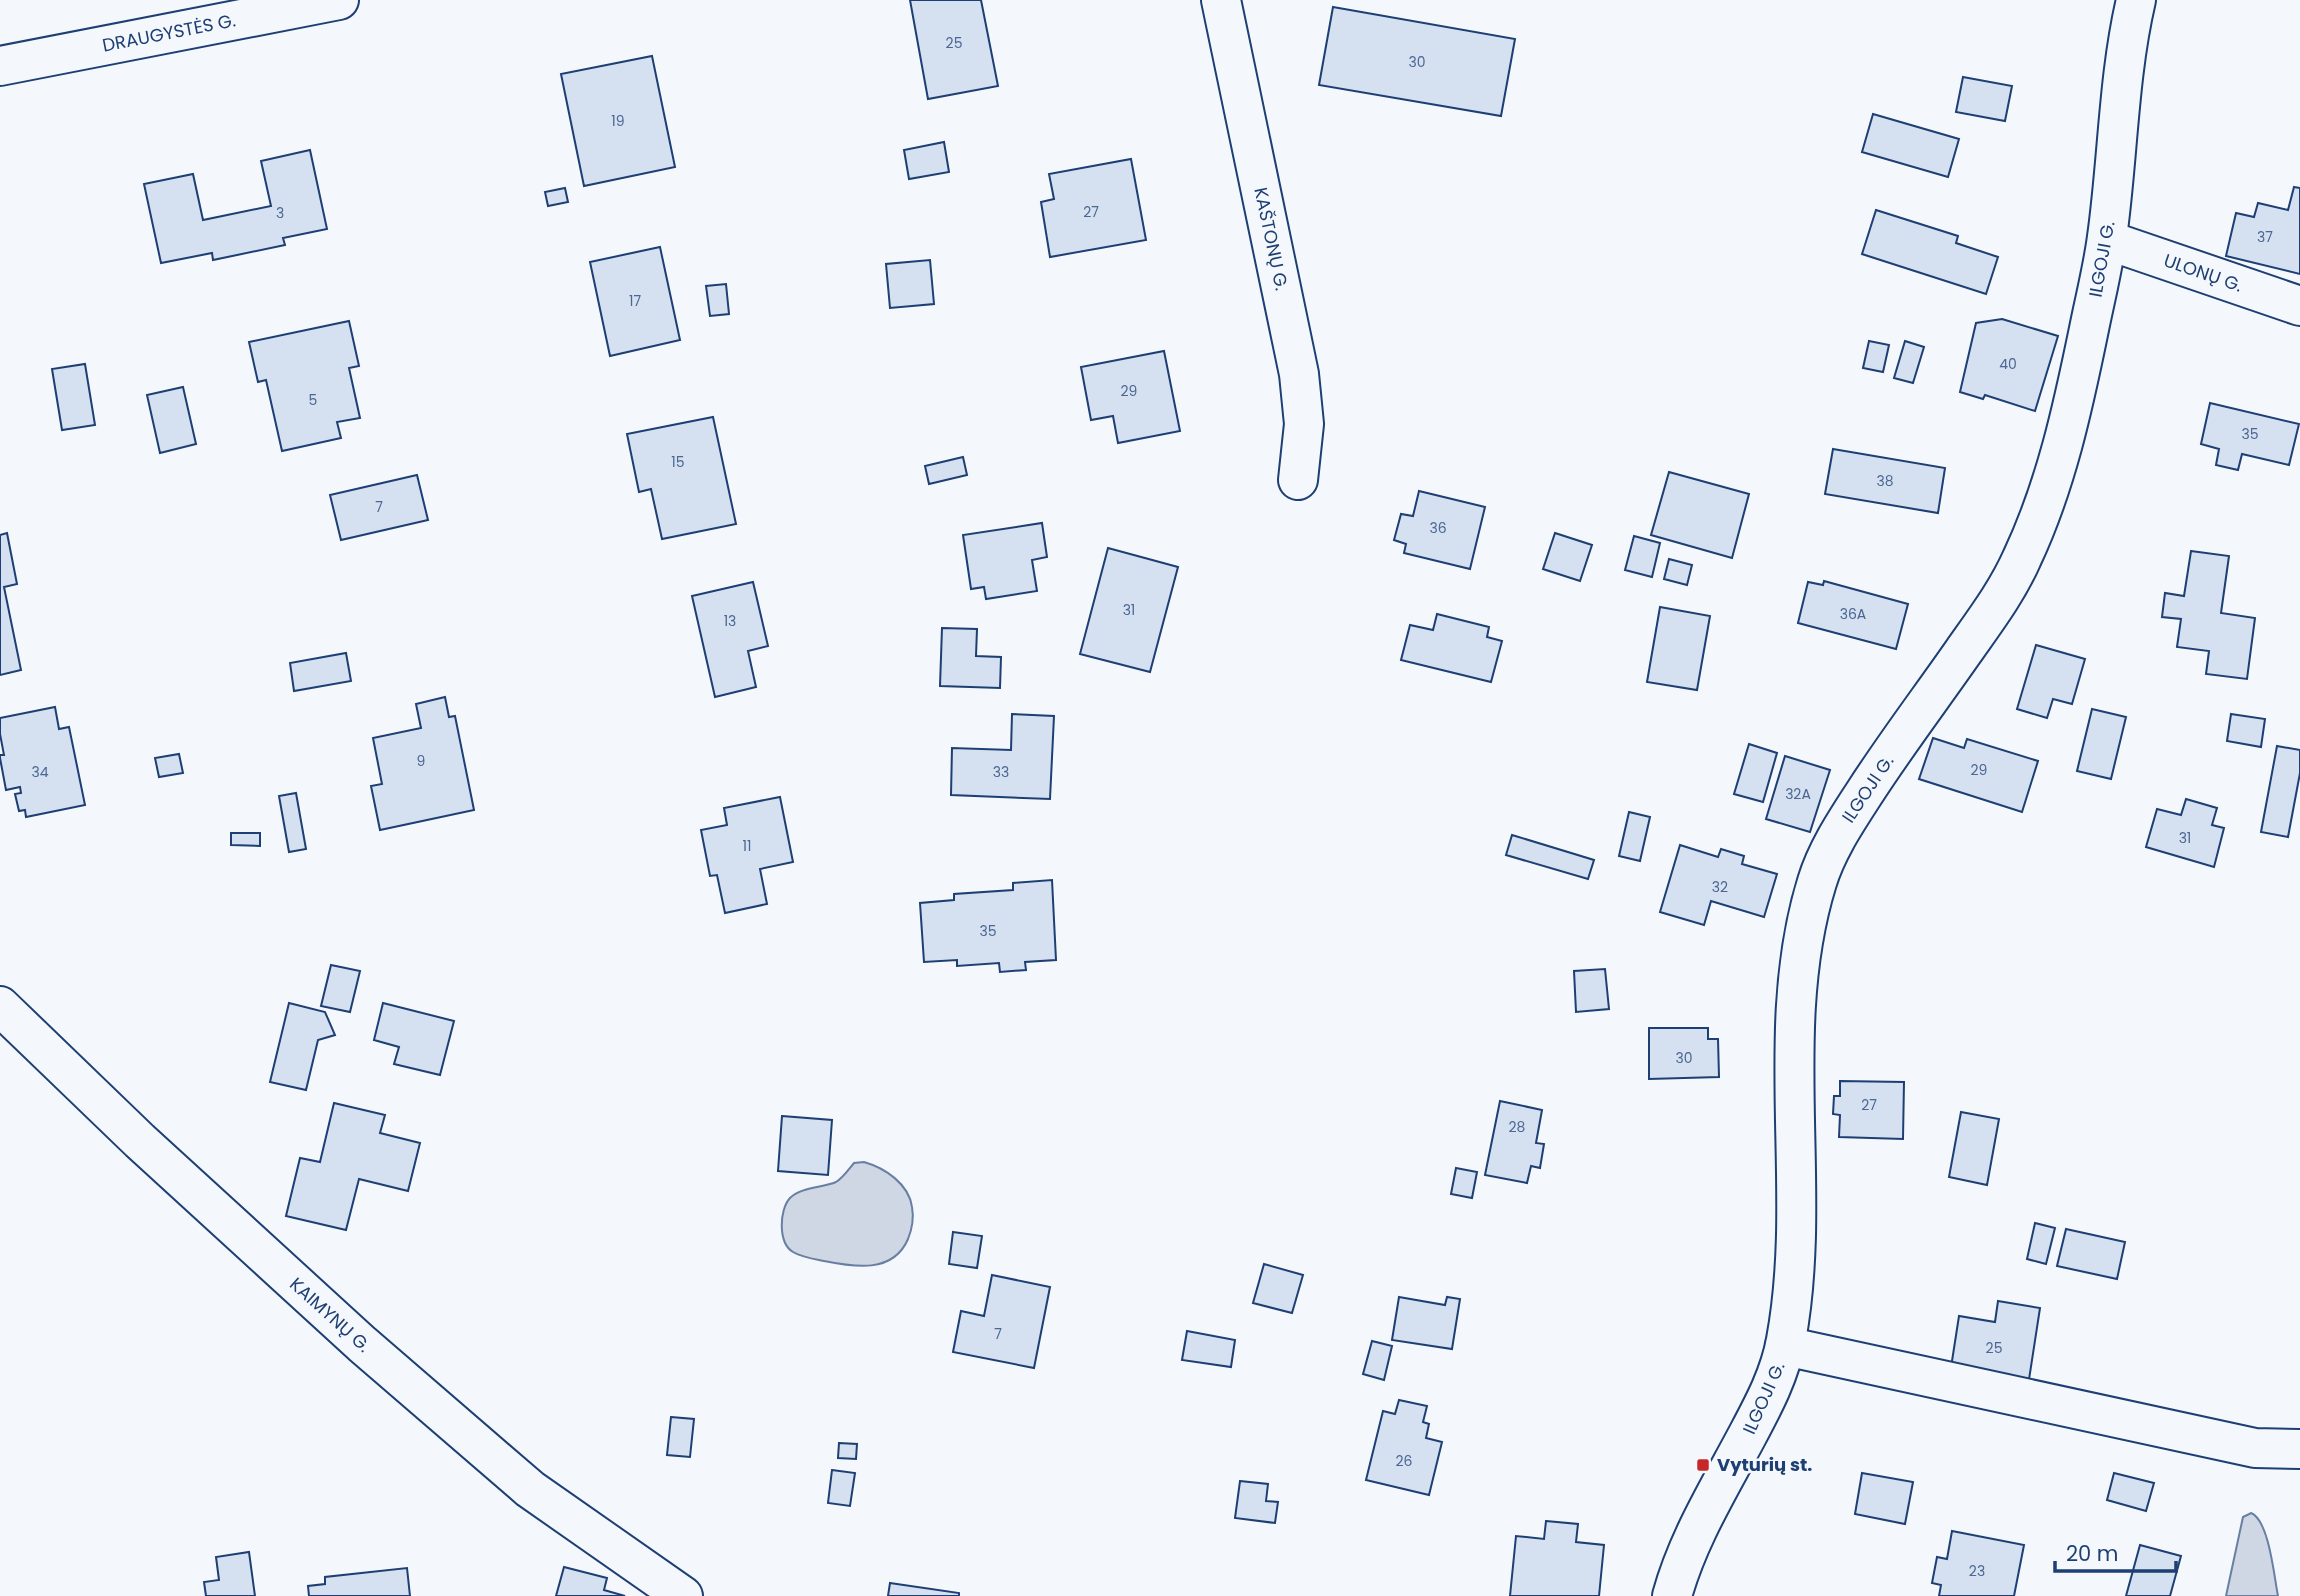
<svg xmlns="http://www.w3.org/2000/svg" width="2300" height="1596" viewBox="0 0 2300 1596" font-family="Poppins,sans-serif">
  <rect width="100%" height="100%" fill="#f4f7fb"/>
  <g fill="#cfd7e4" stroke="#687fa3" stroke-width="2">
    <path d="M864 1162C885 1168 909 1184 912 1207 914 1218 912 1229 908 1239 893 1274 854 1267 824 1261 814 1259 801 1257 793 1252 778 1243 779 1210 790 1198 801 1187 822 1188 836 1182 843 1178 849 1169 854 1163Z"/>
    <path d="M2251 1513C2269 1520 2274 1576 2278 1596H2226L2243 1517Z"/>
  </g>
  <g fill="#d5e0f0" stroke="#1d3f73" stroke-width="2">
    <polygon points="910,0 981,0 998,86 928,99"/>
    <polygon points="1333,7 1515,39 1501,116 1319,85"/>
    <polygon points="652,56 675,167 584,186 561,74"/>
    <polygon points="1963,77 2012,86 2005,121 1956,112"/>
    <polygon points="1873,114 1959,139 1948,177 1862,152"/>
    <polygon points="944,142 949,172 909,179 904,150"/>
    <polygon points="310,150 327,229 283,238 285,245 213,260 212,253 161,263 144,184 193,174 203,220 271,206 261,161"/>
    <polygon points="1131,159 1146,240 1050,257 1041,202 1054,199 1049,174"/>
    <polygon points="2294,187 2300,188 2300,274 2226,256 2236,213 2254,217 2258,203 2288,210"/>
    <polygon points="565,188 568,202 548,206 545,192"/>
    <polygon points="1876,210 1958,236 1956,243 1998,257 1986,294 1862,254"/>
    <polygon points="660,247 680,340 610,356 590,262"/>
    <polygon points="930,260 934,304 890,308 886,264"/>
    <polygon points="726,284 729,314 710,316 706,286"/>
    <polygon points="2002,319 2058,336 2035,411 1985,395 1983,399 1960,392 1976,323"/>
    <polygon points="349,321 359,366 349,368 360,418 337,422 341,438 282,451 266,380 258,382 249,342"/>
    <polygon points="1869,341 1889,345 1883,372 1863,368"/>
    <polygon points="1905,341 1924,347 1913,383 1894,378"/>
    <polygon points="1164,351 1180,431 1118,443 1113,416 1091,420 1081,367"/>
    <polygon points="85,364 95,425 62,430 52,369"/>
    <polygon points="183,387 196,444 160,453 147,395"/>
    <polygon points="2210,403 2299,424 2289,465 2242,454 2238,470 2216,465 2219,449 2201,444"/>
    <polygon points="713,417 736,524 662,539 651,489 639,492 627,434"/>
    <polygon points="1833,449 1945,468 1938,513 1825,494"/>
    <polygon points="963,457 967,475 929,484 925,466"/>
    <polygon points="1669,472 1749,494 1732,558 1651,535"/>
    <polygon points="417,475 428,520 341,540 330,495"/>
    <polygon points="1419,491 1485,507 1470,569 1404,553 1406,544 1394,540 1401,514 1413,516"/>
    <polygon points="1042,523 1047,557 1032,560 1037,591 986,599 984,587 971,589 963,535"/>
    <polygon points="7,533 17,584 4,587 21,670 0,675 0,535"/>
    <polygon points="1555,533 1592,545 1580,581 1543,569"/>
    <polygon points="1634,536 1660,543 1652,577 1625,570"/>
    <polygon points="1108,548 1178,567 1150,672 1080,654"/>
    <polygon points="2191,551 2229,556 2221,613 2255,618 2247,679 2206,674 2209,651 2177,647 2181,619 2162,617 2165,593 2184,596"/>
    <polygon points="1669,559 1692,565 1687,585 1664,579"/>
    <polygon points="1824,581 1908,604 1896,649 1798,623 1808,582 1823,585"/>
    <polygon points="753,582 768,646 748,651 756,687 715,697 692,596"/>
    <polygon points="1660,607 1710,616 1697,690 1647,682"/>
    <polygon points="1437,614 1489,627 1487,637 1502,641 1491,682 1401,660 1410,625 1433,630"/>
    <polygon points="942,628 977,629 976,656 1001,657 1000,688 940,686"/>
    <polygon points="2036,645 2085,659 2072,704 2053,699 2047,718 2017,709"/>
    <polygon points="346,653 351,681 294,691 290,663"/>
    <polygon points="445,697 449,717 455,716 474,810 380,830 371,786 382,784 373,738 421,728 416,704"/>
    <polygon points="55,707 59,729 69,727 85,805 26,817 25,810 19,811 15,794 21,793 20,787 6,790 0,758 0,755 4,755 0,734 0,718"/>
    <polygon points="2092,709 2126,717 2111,779 2077,771"/>
    <polygon points="1012,714 1054,716 1050,799 951,795 952,748 1011,750"/>
    <polygon points="2231,714 2265,719 2261,747 2227,741"/>
    <polygon points="1933,738 1964,748 1967,739 2038,761 2022,812 1919,779"/>
    <polygon points="1749,744 1777,753 1763,802 1734,794"/>
    <polygon points="2277,746 2300,750 2300,773 2288,837 2261,832"/>
    <polygon points="179,754 183,773 159,777 155,758"/>
    <polygon points="1785,756 1830,770 1810,832 1766,819"/>
    <polygon points="296,793 306,849 289,852 279,796"/>
    <polygon points="780,797 793,862 760,869 767,904 725,913 717,875 710,876 701,830 727,825 724,808"/>
    <polygon points="2186,799 2217,808 2212,825 2224,828 2214,867 2146,847 2157,809 2181,815"/>
    <polygon points="1629,812 1650,817 1640,861 1619,856"/>
    <polygon points="231,833 260,833 260,846 231,845"/>
    <polygon points="1512,835 1594,860 1588,879 1506,855"/>
    <polygon points="1680,845 1718,857 1721,849 1744,856 1742,864 1777,874 1764,917 1711,901 1704,925 1660,912"/>
    <polygon points="1052,880 1056,960 1025,962 1026,970 1000,972 999,963 957,966 957,960 924,962 920,903 954,900 954,894 1013,890 1013,883"/>
    <polygon points="331,965 360,971 350,1012 321,1006"/>
    <polygon points="1605,969 1609,1009 1576,1012 1574,971"/>
    <polygon points="289,1003 325,1012 335,1035 318,1040 306,1090 270,1082"/>
    <polygon points="383,1003 454,1021 440,1075 394,1064 399,1047 374,1040"/>
    <polygon points="1649,1028 1708,1028 1708,1039 1718,1039 1719,1077 1649,1079"/>
    <polygon points="1840,1081 1904,1082 1903,1139 1839,1137 1840,1115 1833,1114 1834,1096 1840,1096"/>
    <polygon points="1500,1101 1542,1110 1536,1143 1544,1144 1540,1168 1531,1166 1527,1183 1485,1175"/>
    <polygon points="334,1103 385,1115 380,1133 420,1143 408,1191 359,1179 346,1230 286,1216 300,1158 320,1162"/>
    <polygon points="1961,1112 1999,1119 1987,1185 1949,1177"/>
    <polygon points="782,1116 832,1120 828,1175 778,1171"/>
    <polygon points="1456,1168 1477,1172 1472,1198 1451,1194"/>
    <polygon points="2035,1223 2055,1228 2046,1264 2027,1259"/>
    <polygon points="2066,1229 2125,1242 2117,1279 2057,1266"/>
    <polygon points="953,1232 982,1236 977,1268 949,1264"/>
    <polygon points="1264,1264 1303,1275 1292,1313 1253,1303"/>
    <polygon points="992,1275 1050,1287 1034,1368 953,1352 961,1311 984,1316"/>
    <polygon points="1399,1297 1445,1305 1447,1297 1460,1299 1452,1349 1392,1340"/>
    <polygon points="1998,1301 2040,1308 2028,1386 1950,1374 1959,1316 1995,1322"/>
    <polygon points="1187,1331 1235,1340 1231,1367 1182,1360"/>
    <polygon points="1372,1341 1392,1346 1384,1380 1363,1374"/>
    <polygon points="1399,1400 1427,1406 1423,1422 1429,1424 1426,1438 1442,1442 1429,1495 1366,1480 1383,1411 1395,1414"/>
    <polygon points="671,1417 694,1419 690,1457 667,1455"/>
    <polygon points="839,1443 857,1444 856,1459 838,1458"/>
    <polygon points="832,1470 855,1473 850,1506 828,1503"/>
    <polygon points="1862,1473 1913,1482 1905,1524 1855,1514"/>
    <polygon points="2114,1473 2154,1483 2146,1511 2107,1500"/>
    <polygon points="1240,1481 1268,1484 1266,1501 1278,1502 1275,1523 1235,1518"/>
    <polygon points="1546,1521 1578,1524 1576,1542 1604,1545 1599,1596 1510,1596 1516,1536 1544,1539"/>
    <polygon points="1952,1531 2024,1545 2014,1596 1939,1596 1941,1585 1932,1583 1937,1557 1947,1559"/>
    <polygon points="2140,1545 2181,1556 2170,1596 2126,1596"/>
    <polygon points="249,1552 255,1596 206,1596 204,1582 219,1580 216,1557"/>
    <polygon points="564,1567 607,1578 604,1590 625,1596 556,1596"/>
    <polygon points="407,1568 410,1596 309,1596 308,1586 325,1584 325,1577"/>
    <polygon points="890,1583 959,1593 959,1596 888,1596"/>
  </g>
  <g fill="none" stroke-linecap="round" stroke-linejoin="round">
    <g stroke="#1d3f73" stroke-width="42">
      <g id="minor">
        <polyline points="1221,0 1299,374 1304,424 1298,480"/>
        <polyline points="0,66 339,0"/>
        <polyline points="2107,240 2300,306"/>
        <polyline points="0,1006 140,1141 362,1344 530,1489 683,1596"/>
        <polyline points="1785,1346 2255,1448 2300,1449"/>
        <path d="M1672 1596C1688 1538 1720 1487 1748 1434 1764 1404 1780 1374 1786 1340 1814 1189 1771 1030 1817 882 1827 849 1847 820 1865 792 1896 744 1931 698 1963 652 1984 622 2007 592 2022 558 2056 486 2073 407 2089 329 2095 299 2103 268 2107 237 2118 159 2118 77 2136 0"/>
      </g>
    </g>
    <use href="#minor" stroke="#f4f7fb" stroke-width="38"/>
  </g>
  <rect fill="#c62828" stroke="#f4f7fb" stroke-width="2.5" x="1696" y="1458" width="14" height="14" rx="3.5"/>
  <g text-anchor="middle" stroke-width="5" stroke-linejoin="round" paint-order="stroke">
    <g font-size="14" fill="#4b6792">
      <text x="954" y="48">25</text>
      <text x="1417" y="67">30</text>
      <text x="618" y="126">19</text>
      <text x="1091" y="217">27</text>
      <text x="280" y="218">3</text>
      <text x="2265" y="242">37</text>
      <text x="635" y="306">17</text>
      <text x="2008" y="369">40</text>
      <text x="1129" y="396">29</text>
      <text x="313" y="405">5</text>
      <text x="2250" y="439">35</text>
      <text x="678" y="467">15</text>
      <text x="1885" y="486">38</text>
      <text x="379" y="512">7</text>
      <text x="1438" y="533">36</text>
      <text x="1129" y="615">31</text>
      <text x="1853" y="619">36A</text>
      <text x="730" y="626">13</text>
      <text x="421" y="766">9</text>
      <text x="1979" y="775">29</text>
      <text x="40" y="777">34</text>
      <text x="1001" y="777">33</text>
      <text x="1798" y="799">32A</text>
      <text x="2185" y="843">31</text>
      <text x="747" y="851">11</text>
      <text x="1720" y="892">32</text>
      <text x="988" y="936">35</text>
      <text x="1684" y="1063">30</text>
      <text x="1869" y="1110">27</text>
      <text x="1517" y="1132">28</text>
      <text x="998" y="1339">7</text>
      <text x="1994" y="1353">25</text>
      <text x="1404" y="1466">26</text>
      <text x="1977" y="1576">23</text>
    </g>
    <g font-size="18" fill="#1d3f73" stroke="#f4f7fb">
      <text transform="translate(169 33) rotate(-11)" y="6">DRAUGYSTĖS G.</text>
      <text transform="translate(1271 239) rotate(78)" y="6">KAŠTONŲ G.</text>
      <text transform="translate(2102 259) rotate(-80)" y="6">ILGOJI G.</text>
      <text transform="translate(2203 273) rotate(19)" y="6">ULONŲ G.</text>
      <text transform="translate(1868 789) rotate(-56)" y="6">ILGOJI G.</text>
      <text transform="translate(330 1315) rotate(42)" y="6">KAIMYNŲ G.</text>
      <text transform="translate(1764 1398) rotate(-66)" y="6">ILGOJI G.</text>
    </g>
    <g font-size="18" font-weight="bold" fill="#1d3f73" stroke="#f4f7fb" text-anchor="start">
      <text x="1717" y="1471">Vyturių st.</text>
    </g>
  </g>
  <path d="M2055 1561v10h121v-10" fill="none" stroke="#1d3f73" stroke-width="3.5"/>
  <text x="2066" y="1561" font-size="21" fill="#1d3f73" stroke="#f4f7fb" stroke-width="5" paint-order="stroke">20 m</text>
</svg>
